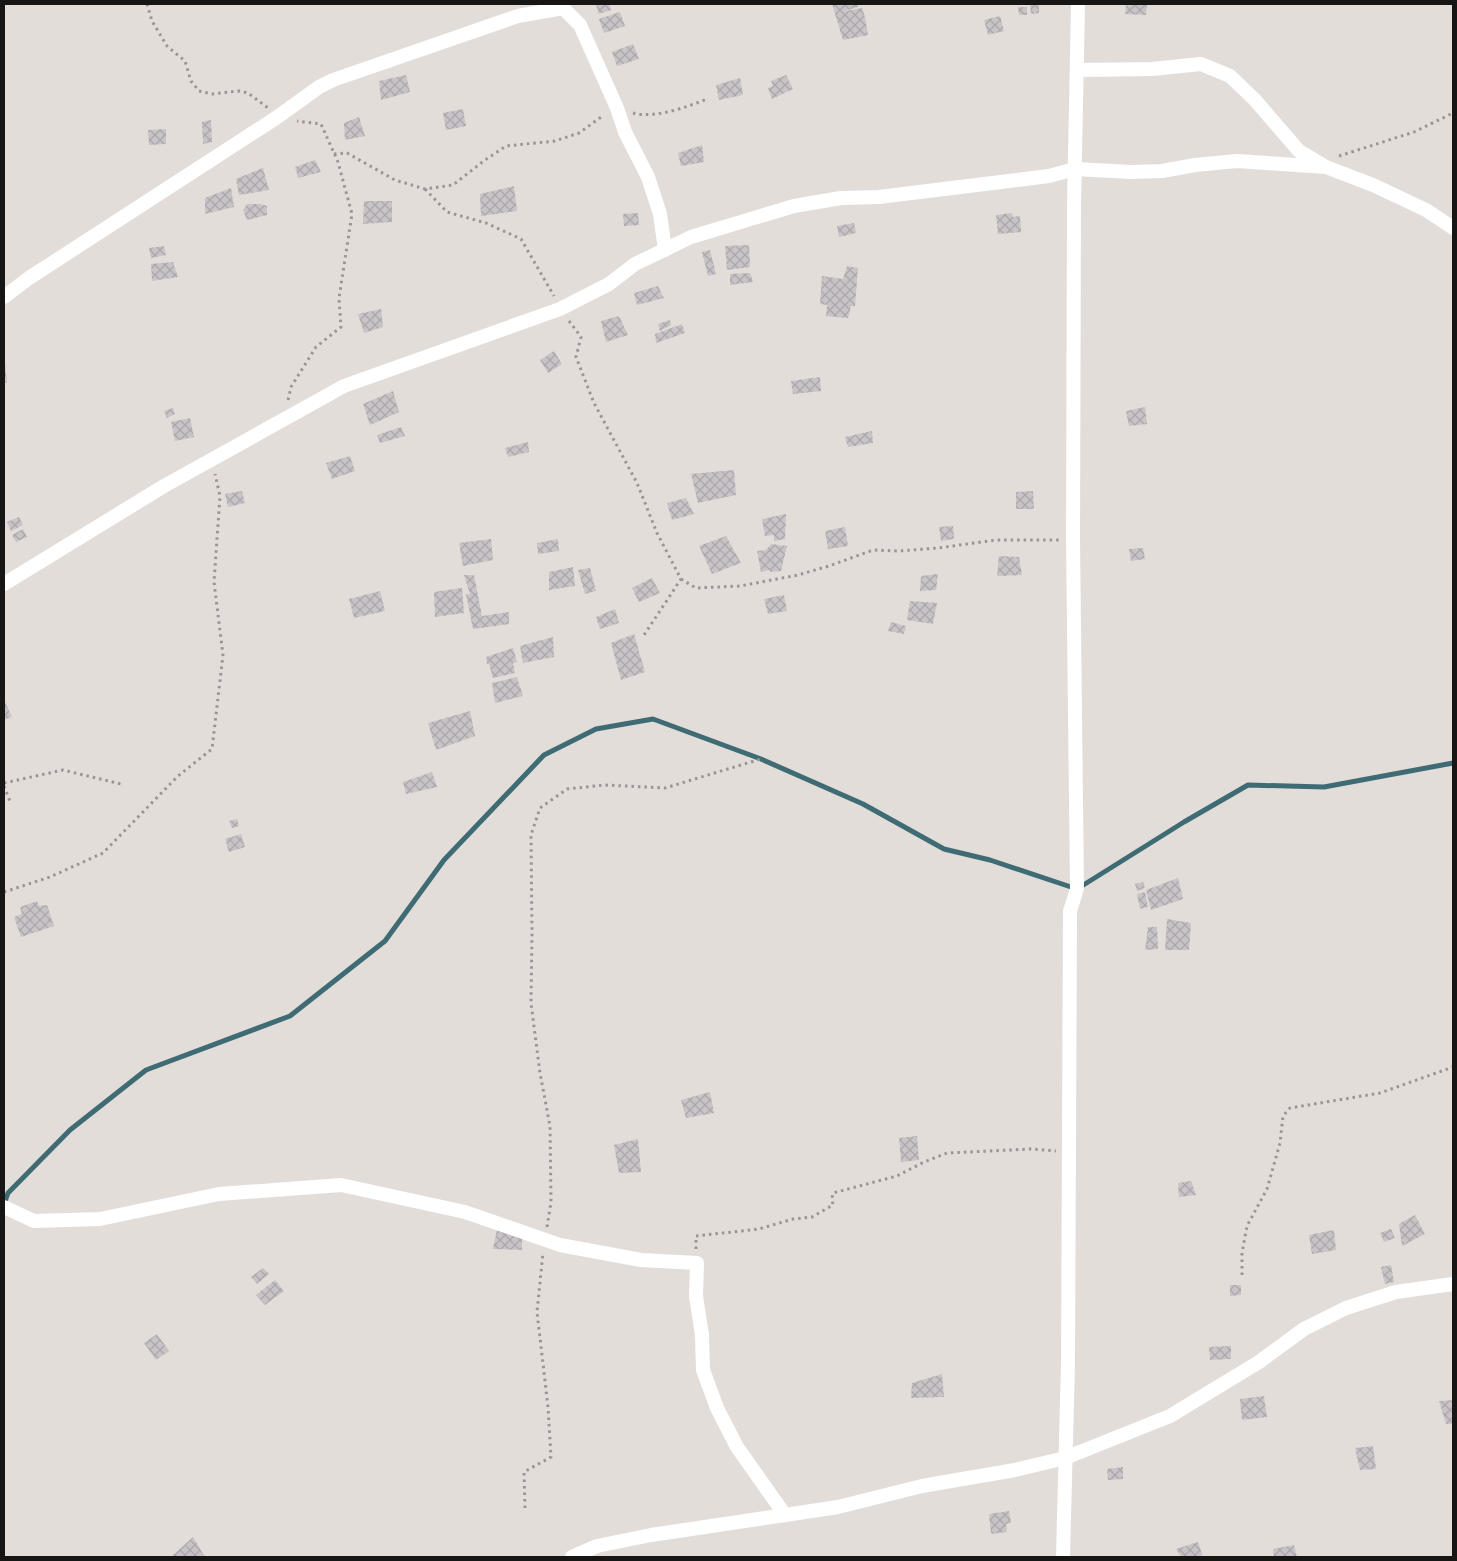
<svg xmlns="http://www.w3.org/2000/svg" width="1457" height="1561" viewBox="0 0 1457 1561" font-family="Spectral,serif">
  <defs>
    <pattern id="building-cross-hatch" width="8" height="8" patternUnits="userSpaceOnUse" patternTransform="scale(1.25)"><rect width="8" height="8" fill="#c9c3c7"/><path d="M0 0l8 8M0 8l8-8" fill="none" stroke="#aca7aa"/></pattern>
  </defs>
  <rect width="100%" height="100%" fill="#e3ddda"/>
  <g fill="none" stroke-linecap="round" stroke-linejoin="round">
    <polyline stroke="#3f6c74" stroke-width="5" points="4,1204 8,1193 70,1130 146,1070 290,1016 385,941 444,860 544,755 596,729 653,719 761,759 863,804 944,849 990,860 1077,889 1184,822 1248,785 1324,787 1453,763"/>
  </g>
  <g fill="url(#building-cross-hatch)">
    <polygon points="601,4 609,4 611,10 599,14 596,5"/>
    <polygon points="832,4 858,4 858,7 841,12 862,8 865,17 868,35 843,40"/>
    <polygon points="1039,4 1039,13 1031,14 1030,5"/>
    <polygon points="1126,4 1147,4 1146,15 1125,14"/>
    <polygon points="1018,7 1027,7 1027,15 1019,15"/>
    <polygon points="620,12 625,26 604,33 599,19"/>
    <polygon points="1000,16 1004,31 988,35 984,20"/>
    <polygon points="633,44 639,59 617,66 612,52"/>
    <polygon points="406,75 410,92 381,100 379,81"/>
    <polygon points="786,75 793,89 772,99 768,88 773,86 771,81"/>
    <polygon points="740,78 743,95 719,100 716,85"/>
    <polygon points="463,109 466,126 446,130 443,113"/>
    <polygon points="359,117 365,136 345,140 344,123"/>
    <polygon points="211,120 212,142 203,144 202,122"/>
    <polygon points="166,129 166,144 149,145 148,130"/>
    <polygon points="702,145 704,162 681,166 678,153"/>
    <polygon points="315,160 321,172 298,178 295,167"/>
    <polygon points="263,168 269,190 239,195 236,179"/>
    <polygon points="514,186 517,211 481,216 480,194"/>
    <polygon points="231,188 234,207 205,214 205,198"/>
    <polygon points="364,201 392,201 392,222 363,224"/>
    <polygon points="247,204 261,204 267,206 267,215 247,220 243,210"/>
    <polygon points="638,213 639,225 624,226 623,214"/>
    <polygon points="1012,213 1013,217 1020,216 1021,232 998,234 996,215"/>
    <polygon points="854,223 856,233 839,237 837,226"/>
    <polygon points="749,245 750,267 727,270 725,246"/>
    <polygon points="164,246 166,255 151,258 149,248"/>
    <polygon points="710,250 716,274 708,276 702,252"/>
    <polygon points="173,262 178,277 152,281 151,264"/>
    <polygon points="847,266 858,268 855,306 851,306 848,318 826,316 827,305 820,304 822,276 843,279"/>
    <polygon points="750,273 753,282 730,285 730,274"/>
    <polygon points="658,286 664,298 637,305 634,293"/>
    <polygon points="381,309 383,327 364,333 358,314"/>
    <polygon points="619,316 628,335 606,342 601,321"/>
    <polygon points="670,320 671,325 660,331 658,324"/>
    <polygon points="682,324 685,333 656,343 655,334"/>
    <polygon points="554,351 562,364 548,373 540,360"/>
    <polygon points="4,363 5,363 7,383 4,383"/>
    <polygon points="820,377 821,391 793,394 791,381"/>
    <polygon points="393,391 399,412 370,425 363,404"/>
    <polygon points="1145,407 1147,424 1129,426 1126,411"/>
    <polygon points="173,408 175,414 167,418 164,411"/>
    <polygon points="190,418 194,437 175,441 171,422"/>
    <polygon points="401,427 405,436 380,443 377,435"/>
    <polygon points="872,431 873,443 848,447 845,437"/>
    <polygon points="528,442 529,452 508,457 505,448"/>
    <polygon points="350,456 355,471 332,479 326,463"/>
    <polygon points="734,470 736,495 698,503 691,474"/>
    <polygon points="242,491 245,503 228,507 225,494"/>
    <polygon points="1033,491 1034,509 1016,509 1016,492"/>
    <polygon points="686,498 694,514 672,520 667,503"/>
    <polygon points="786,514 785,539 774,541 774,535 765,536 762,519"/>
    <polygon points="19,517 23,525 11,531 7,522"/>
    <polygon points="953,526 954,539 941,541 939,527"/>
    <polygon points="845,527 848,546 828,549 825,531"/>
    <polygon points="23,529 27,537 16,542 12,535"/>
    <polygon points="726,536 741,563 712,574 699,546"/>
    <polygon points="491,539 493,560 463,566 459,543"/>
    <polygon points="558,539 559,551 538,554 537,543"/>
    <polygon points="771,544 787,546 781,571 770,572 770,570 761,572 757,551 766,550"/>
    <polygon points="1143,548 1145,559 1131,561 1129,549"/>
    <polygon points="999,556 1019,557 1022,575 997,576"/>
    <polygon points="573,567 575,586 549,590 549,572"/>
    <polygon points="590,568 596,591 585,594 578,570"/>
    <polygon points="938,574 936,590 920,591 921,576"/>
    <polygon points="464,575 474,575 482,616 509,612 509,624 473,629 466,594 470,594"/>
    <polygon points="652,578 660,593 639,602 632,588"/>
    <polygon points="462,588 464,613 435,617 434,592"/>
    <polygon points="380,591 385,611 354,618 349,599"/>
    <polygon points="784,595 787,611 768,614 764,599"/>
    <polygon points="910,601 937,603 933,624 907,620"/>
    <polygon points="615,609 619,623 600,629 596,617"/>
    <polygon points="891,622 906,626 904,634 888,631"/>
    <polygon points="634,634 645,672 621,680 611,643"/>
    <polygon points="553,637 554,657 523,663 520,646"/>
    <polygon points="513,648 517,662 513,663 515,673 493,678 489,664 487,664 486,657"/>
    <polygon points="517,677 523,696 495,703 492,683"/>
    <polygon points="4,700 12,717 4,720"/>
    <polygon points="470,711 475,736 436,750 428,723"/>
    <polygon points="432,772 437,787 406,794 403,782"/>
    <polygon points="237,819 239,826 232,828 229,821"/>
    <polygon points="241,834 245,847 229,852 225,839"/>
    <polygon points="1178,878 1183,899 1151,910 1146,890"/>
    <polygon points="1143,882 1145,888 1137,891 1135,884"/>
    <polygon points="1145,892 1148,907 1140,909 1137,894"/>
    <polygon points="37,901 39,906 47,905 54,926 21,937 14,917 22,914 20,907"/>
    <polygon points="1167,919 1191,923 1189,950 1165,950"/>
    <polygon points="1148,927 1157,927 1158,949 1145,950"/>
    <polygon points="710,1092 714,1113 686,1118 681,1100"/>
    <polygon points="917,1136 919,1160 901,1162 899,1138"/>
    <polygon points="638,1139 641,1172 619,1173 614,1145"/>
    <polygon points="1191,1181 1196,1195 1179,1197 1178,1183"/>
    <polygon points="1415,1215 1425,1234 1402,1246 1399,1224"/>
    <polygon points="497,1229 522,1230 522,1250 493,1249"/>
    <polygon points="1391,1229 1395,1238 1384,1242 1380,1233"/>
    <polygon points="1334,1230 1336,1250 1312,1254 1309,1235"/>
    <polygon points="1391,1265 1394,1282 1385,1284 1381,1267"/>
    <polygon points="263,1268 269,1274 257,1284 251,1277"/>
    <polygon points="275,1280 284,1291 265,1305 256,1295"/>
    <polygon points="1230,1285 1241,1285 1241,1295 1230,1296"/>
    <polygon points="157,1334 169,1351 156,1360 144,1343"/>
    <polygon points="1231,1346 1231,1359 1210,1360 1209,1347"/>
    <polygon points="942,1374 944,1397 911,1398 912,1383"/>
    <polygon points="1264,1396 1267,1417 1242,1420 1240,1399"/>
    <polygon points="1453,1400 1453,1424 1446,1424 1439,1401"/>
    <polygon points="1373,1446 1376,1469 1360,1470 1355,1448"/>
    <polygon points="1123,1467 1123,1479 1108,1480 1107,1469"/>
    <polygon points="1009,1511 1011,1523 1006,1524 1007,1532 991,1534 989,1514"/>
    <polygon points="193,1537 205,1557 171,1557"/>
    <polygon points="1198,1542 1203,1557 1181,1557 1176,1549"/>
    <polygon points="1294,1545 1297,1557 1274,1557 1273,1549"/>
  </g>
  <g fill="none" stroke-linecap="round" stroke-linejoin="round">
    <g stroke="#9a9593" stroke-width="3" stroke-dasharray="2.5 4" stroke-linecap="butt">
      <polyline points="147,4 152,21 167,46 185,61 191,81 199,91 212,94 239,91 248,93 268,108"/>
      <path d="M633 113C654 119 687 107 707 99"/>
      <polyline points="334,154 347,153 395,180 425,189 453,185 485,160 506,146 555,141 579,133 604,115"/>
      <polyline points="1339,156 1414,132 1453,113"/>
      <polyline points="425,189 447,212 486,223 521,239 554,296"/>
      <polyline points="569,321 581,337 576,357 594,403 637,483 657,533 681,579 644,635"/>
      <polyline points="288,400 291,387 316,347 341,327 339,298 352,214 338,162 321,124 297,121"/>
      <polyline points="681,579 696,588 740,586 798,575 829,566 873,550 899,551 938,548 996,540 1060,540"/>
      <polyline points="4,783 63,770 121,784"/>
      <polyline points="4,786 11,804"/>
      <polyline points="4,892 50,877 103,853 178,776 212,749 223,655 214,582 220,496 215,474"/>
      <polyline points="547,1227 551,1202 550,1126 540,1073 531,1003 532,934 531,835 540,808 567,789 605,785 665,788 761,759"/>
      <polyline points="696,1249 696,1236 759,1229 793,1219 812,1217 833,1205 832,1198 833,1193 897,1176 924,1162 947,1153 1031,1149 1056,1151"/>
      <polyline points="1242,1275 1242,1253 1247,1226 1267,1189 1280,1143 1283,1116 1290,1108 1380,1093 1453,1067"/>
      <polyline points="525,1508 524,1472 551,1457 548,1407 537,1312 543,1253"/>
    </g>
    <g stroke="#fff" stroke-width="14">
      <polyline points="1077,70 1152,69 1201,64 1230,76 1255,100 1299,151 1326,167 1373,185 1426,210 1453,228"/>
      <polyline points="4,297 29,278 276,118 319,87 333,80 518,16 563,8 580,25 617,108 625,132 648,177 660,214 665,250"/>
      <polyline points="4,584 164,486 344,386 560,309 609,284 635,264 691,237 794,206 841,198 879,197 1049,176 1075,169 1131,172 1162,171 1195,165 1237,161 1326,167"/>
      <polyline points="4,1207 34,1221 100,1219 219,1194 341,1185 465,1212 560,1245 641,1260 697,1263 696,1296 702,1335 703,1370 717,1408 737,1447 785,1515 838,1507 922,1486 1015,1470 1065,1458 1170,1416 1259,1362 1304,1329 1346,1308 1396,1292 1453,1284"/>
      <polyline points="572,1557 597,1546 651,1535 785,1515"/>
      <polyline points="1063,1557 1068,1363 1070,911 1077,889 1073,539 1074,205 1078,4"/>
    </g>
  </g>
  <rect width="1457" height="1561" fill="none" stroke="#181615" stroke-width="10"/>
</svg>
